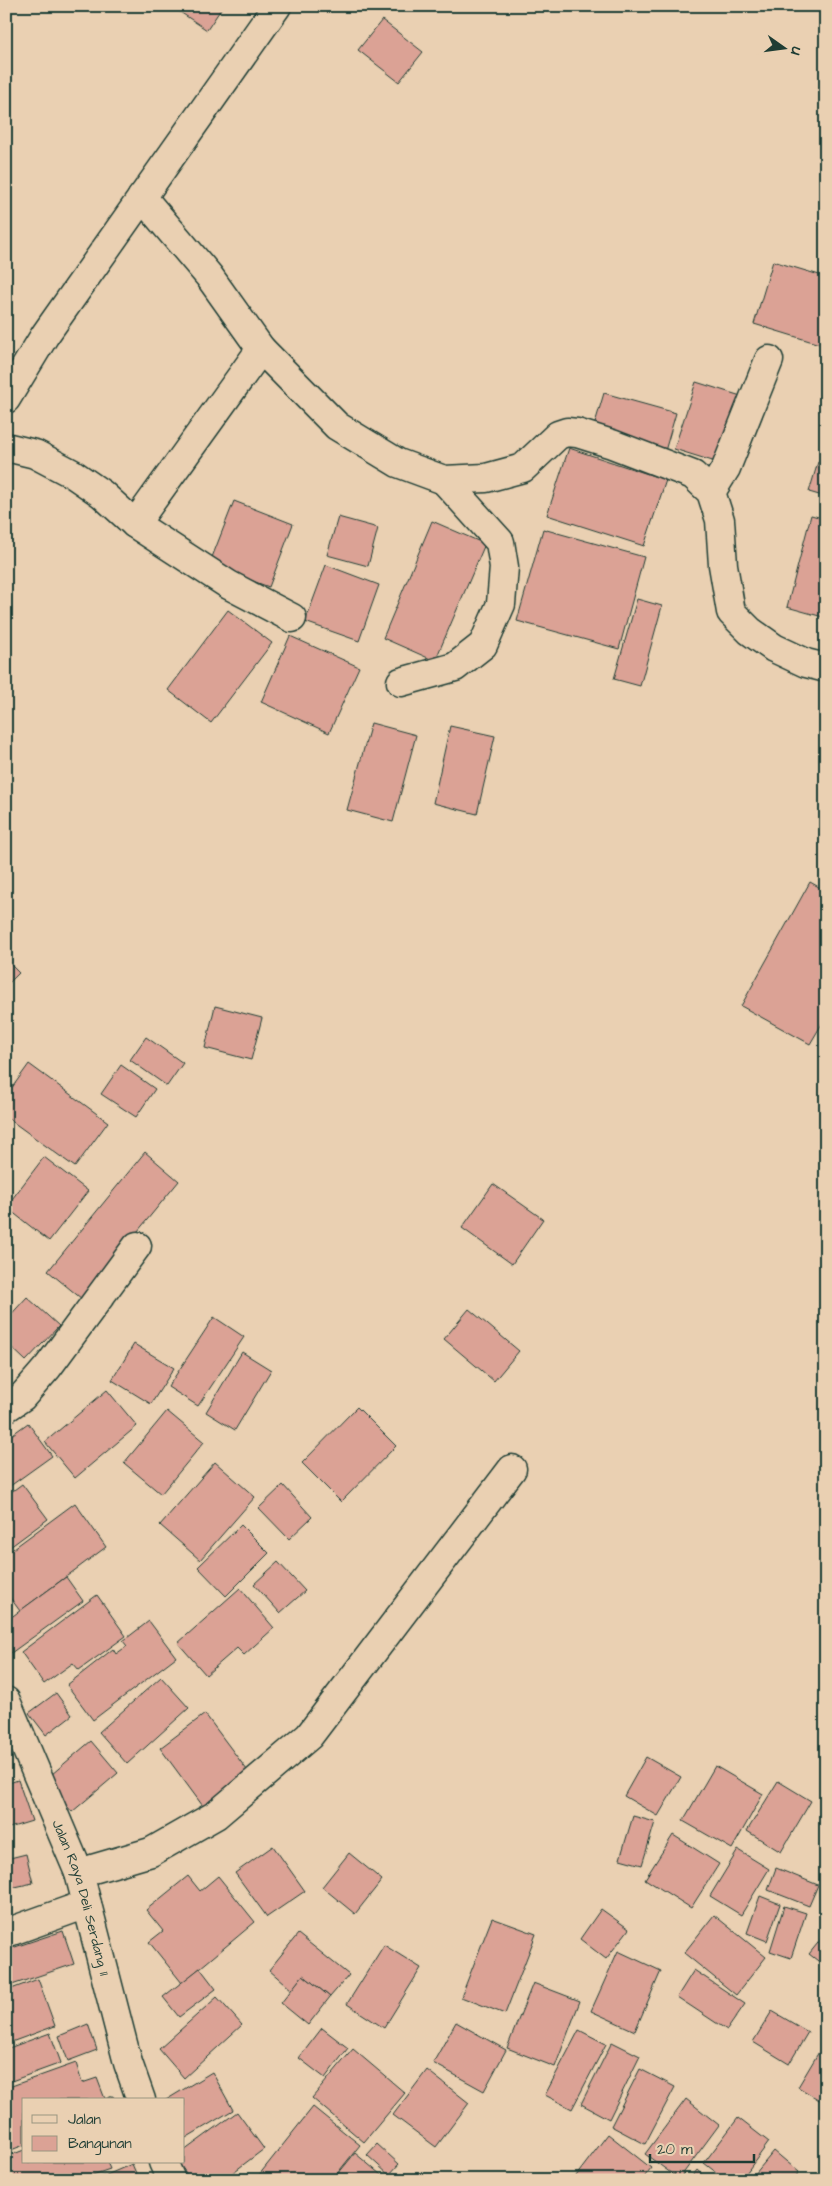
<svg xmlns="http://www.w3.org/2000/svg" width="832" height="2186" viewBox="0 0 832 2186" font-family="'Architects Daughter',sans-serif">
  <rect width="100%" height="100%" fill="#ead0b2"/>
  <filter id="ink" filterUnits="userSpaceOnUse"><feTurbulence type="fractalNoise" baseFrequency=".02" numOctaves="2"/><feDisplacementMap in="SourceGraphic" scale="10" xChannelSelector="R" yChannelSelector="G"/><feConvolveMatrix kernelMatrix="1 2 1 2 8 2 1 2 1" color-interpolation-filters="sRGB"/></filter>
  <g filter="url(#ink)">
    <g fill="#dba295" stroke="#1f3d34">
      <polygon points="171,6 223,6 207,30"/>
      <polygon points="382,20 423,52 399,82 358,50"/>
      <polygon points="773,261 826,277 826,346 754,324"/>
      <polygon points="696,382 741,396 719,463 674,449"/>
      <polygon points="604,393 676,413 665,451 593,430"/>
      <polygon points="569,448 666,480 644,546 547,515"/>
      <polygon points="818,462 826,464 826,497 809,492"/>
      <polygon points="234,501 293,524 269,587 209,565"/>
      <polygon points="811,515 826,519 826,607 823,617 787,607"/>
      <polygon points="338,517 378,528 368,566 327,555"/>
      <polygon points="432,521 485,544 435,661 383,638"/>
      <polygon points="543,529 644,557 619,649 517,621"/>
      <polygon points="326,565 379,585 359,641 305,622"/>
      <polygon points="637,599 662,606 640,686 614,679"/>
      <polygon points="228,610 272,643 211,723 168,690"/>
      <polygon points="290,636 359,667 329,733 261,702"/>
      <polygon points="371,723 416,735 393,822 347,810"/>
      <polygon points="450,726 495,736 477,814 433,803"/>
      <polygon points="810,882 826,891 826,1017 810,1044 741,1006"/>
      <polygon points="6,960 19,973 6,986"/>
      <polygon points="215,1006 262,1018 251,1060 205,1048"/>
      <polygon points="146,1037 183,1063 167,1086 130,1060"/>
      <polygon points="29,1064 108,1122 75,1167 6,1117 6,1096"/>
      <polygon points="121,1065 155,1089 136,1117 101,1094"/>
      <polygon points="145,1152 179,1181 82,1299 48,1271"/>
      <polygon points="44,1157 88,1191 49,1241 6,1207"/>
      <polygon points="493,1184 543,1219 512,1264 462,1228"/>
      <polygon points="27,1297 59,1326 26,1361 6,1342 6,1320"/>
      <polygon points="469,1309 519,1351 494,1381 444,1339"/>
      <polygon points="214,1317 244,1337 198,1406 168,1387"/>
      <polygon points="134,1344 174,1368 151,1404 112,1380"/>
      <polygon points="242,1352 271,1370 235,1430 206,1412"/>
      <polygon points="107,1390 137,1426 75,1478 45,1442"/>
      <polygon points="357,1407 396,1446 341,1502 302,1463"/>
      <polygon points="167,1411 204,1442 161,1494 124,1463"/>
      <polygon points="28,1423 52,1456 6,1489 6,1439"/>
      <polygon points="215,1462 255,1497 200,1560 160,1525"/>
      <polygon points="22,1484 48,1519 6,1550 6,1496"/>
      <polygon points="283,1485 312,1517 289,1539 259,1508"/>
      <polygon points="75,1503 106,1547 20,1611 6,1592 6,1554"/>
      <polygon points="241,1525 269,1553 226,1596 198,1567"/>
      <polygon points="278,1562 305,1591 280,1613 254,1584"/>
      <polygon points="66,1577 83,1601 11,1653 6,1647 6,1621"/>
      <polygon points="240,1588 274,1628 244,1655 237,1648 206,1675 178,1643"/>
      <polygon points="97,1595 126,1636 79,1670 73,1663 44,1684 21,1652"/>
      <polygon points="149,1621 176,1657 93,1720 67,1685 113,1649 116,1654 127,1646 123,1641"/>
      <polygon points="161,1677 189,1708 127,1764 99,1732"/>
      <polygon points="56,1693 72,1715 46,1735 29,1713"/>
      <polygon points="205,1714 253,1778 208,1813 160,1748"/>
      <polygon points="91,1741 118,1773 72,1812 45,1780"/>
      <polygon points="646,1757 681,1777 658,1816 624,1796"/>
      <polygon points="715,1766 763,1794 732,1849 683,1821"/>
      <polygon points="18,1780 32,1821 6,1829 6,1784"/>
      <polygon points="778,1781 811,1801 781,1852 747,1831"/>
      <polygon points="633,1816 655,1822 642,1865 620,1859"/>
      <polygon points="673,1835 719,1864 691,1908 645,1879"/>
      <polygon points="273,1846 305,1891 267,1917 235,1873"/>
      <polygon points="738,1850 769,1869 741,1915 710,1896"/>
      <polygon points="349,1853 382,1880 355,1914 322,1887"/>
      <polygon points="26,1854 33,1883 6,1889 6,1859"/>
      <polygon points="776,1868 818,1885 809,1906 768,1890"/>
      <polygon points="188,1876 200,1891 218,1876 255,1922 182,1983 149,1942 163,1931 146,1910"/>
      <polygon points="760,1896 780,1904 767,1941 747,1933"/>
      <polygon points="784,1906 806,1913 791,1958 770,1951"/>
      <polygon points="601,1909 629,1929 606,1959 580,1939"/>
      <polygon points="714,1915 766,1957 736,1995 684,1953"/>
      <polygon points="492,1918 536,1934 505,2014 461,1997"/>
      <polygon points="63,1931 74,1964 6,1987 6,1950"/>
      <polygon points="826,1933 826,1967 809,1954"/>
      <polygon points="298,1934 349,1975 330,1997 303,1975 292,1990 269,1970"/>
      <polygon points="384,1945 421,1968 384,2028 347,2004"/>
      <polygon points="618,1951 661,1971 635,2031 591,2011"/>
      <polygon points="200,1968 216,1989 179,2017 163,1997"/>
      <polygon points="694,1970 745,2004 727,2030 677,1997"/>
      <polygon points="303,1975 330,1997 308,2025 281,2003"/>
      <polygon points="38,1979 55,2026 6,2044 6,1991"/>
      <polygon points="533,1983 580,2001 555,2067 507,2048"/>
      <polygon points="217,1997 242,2025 184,2078 159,2049"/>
      <polygon points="772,2011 808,2032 789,2064 753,2042"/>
      <polygon points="456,2022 506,2050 484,2091 433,2063"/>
      <polygon points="88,2024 97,2050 68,2061 59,2036"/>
      <polygon points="322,2028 348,2048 325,2078 299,2058"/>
      <polygon points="579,2030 606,2044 572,2109 545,2095"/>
      <polygon points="50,2033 61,2063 6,2083 6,2049"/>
      <polygon points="826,2040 826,2104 798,2087"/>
      <polygon points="612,2042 640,2056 609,2119 581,2104"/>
      <polygon points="353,2049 405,2093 364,2142 312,2098"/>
      <polygon points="76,2063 82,2083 97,2078 105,2099 113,2096 114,2100 24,2100 24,2145 6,2152 6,2088"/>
      <polygon points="640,2069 675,2087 645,2144 611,2126"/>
      <polygon points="427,2070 469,2103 436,2147 393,2115"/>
      <polygon points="212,2072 233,2110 184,2139 184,2100 166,2100"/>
      <polygon points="686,2099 719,2125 679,2179 645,2154"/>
      <polygon points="313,2107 360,2145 332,2180 255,2180"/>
      <polygon points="237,2112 264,2149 223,2180 191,2180 178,2162 184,2162 184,2151"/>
      <polygon points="738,2118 769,2142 741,2180 726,2180 704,2163"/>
      <polygon points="608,2134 651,2168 642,2180 573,2180"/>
      <polygon points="377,2144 399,2164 389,2175 367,2155"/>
      <polygon points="24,2150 24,2162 107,2162 110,2169 78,2180 6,2180 6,2157"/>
      <polygon points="774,2151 799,2172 793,2180 750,2180"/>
      <polygon points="355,2153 387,2180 333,2180"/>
      <polygon points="132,2164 139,2180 95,2180"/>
      <polygon points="697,2170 708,2180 689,2180"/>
    </g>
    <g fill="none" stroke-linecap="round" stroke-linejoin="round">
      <g stroke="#1f3d34" stroke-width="31">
        <g id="street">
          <polyline points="142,197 209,276 261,349 337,426 398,463 444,480 486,478 523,468 558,435 567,432 577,433 612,444 693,475 711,492 720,520 723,565 731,612 750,631 774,648 806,663 826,668"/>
          <polyline points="6,399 45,335 277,6"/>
          <polyline points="6,447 35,454 73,474 102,494 135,524 229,585 292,618"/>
          <polyline points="711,492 726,468 769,360"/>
          <polyline points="135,524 261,349"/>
          <polyline points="401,682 455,667 483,645 501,604 504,567 500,542 444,480"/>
          <polyline points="6,1408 22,1397 48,1367 137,1246"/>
          <polyline points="79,1873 151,1852 216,1815 309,1736 512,1469"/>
          <polyline points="6,1933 87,1904"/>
        </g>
      </g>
      <g stroke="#1f3d34" stroke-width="31">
        <g id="secondary">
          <path id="s1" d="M6 1701 79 1873 128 2063 141 2100"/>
          <polyline points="163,2162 171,2180"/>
        </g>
      </g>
      <use href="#street" stroke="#ead0b2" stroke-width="28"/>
      <use href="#secondary" stroke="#ead0b2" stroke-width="28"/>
    </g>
  </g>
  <g text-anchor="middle" stroke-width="4" stroke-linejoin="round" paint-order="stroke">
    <g font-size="14" fill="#1f3d34" stroke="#ead0b2">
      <text dy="5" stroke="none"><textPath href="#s1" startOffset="211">Jalan Raya Deli Serdang 11</textPath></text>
    </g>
  </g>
  <rect width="832" height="2186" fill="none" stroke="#ead0b2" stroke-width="25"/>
  <rect x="12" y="12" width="807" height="2161" fill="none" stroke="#1f3d34" stroke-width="2" filter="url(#ink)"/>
  <rect x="22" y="2098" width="162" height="65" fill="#ead0b2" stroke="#999580"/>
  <rect x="32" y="2115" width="25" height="8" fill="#ead0b2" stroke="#999580"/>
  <text x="68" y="2124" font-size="15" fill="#1f3d34">Jalan</text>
  <rect x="32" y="2136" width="25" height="15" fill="#dba295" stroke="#999580"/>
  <text x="68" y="2148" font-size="15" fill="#1f3d34">Bangunan</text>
  <g transform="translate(784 48) rotate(104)" stroke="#ead0b2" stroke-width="4" paint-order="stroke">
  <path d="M0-4L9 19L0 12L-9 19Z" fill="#1f3d34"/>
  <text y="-8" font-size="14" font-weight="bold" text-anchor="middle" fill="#1f3d34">U</text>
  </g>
  <path d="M650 2154v8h104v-8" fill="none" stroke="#1f3d34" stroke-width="2.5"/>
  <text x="657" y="2154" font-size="15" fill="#1f3d34" stroke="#ead0b2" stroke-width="4" paint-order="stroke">20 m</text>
</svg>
